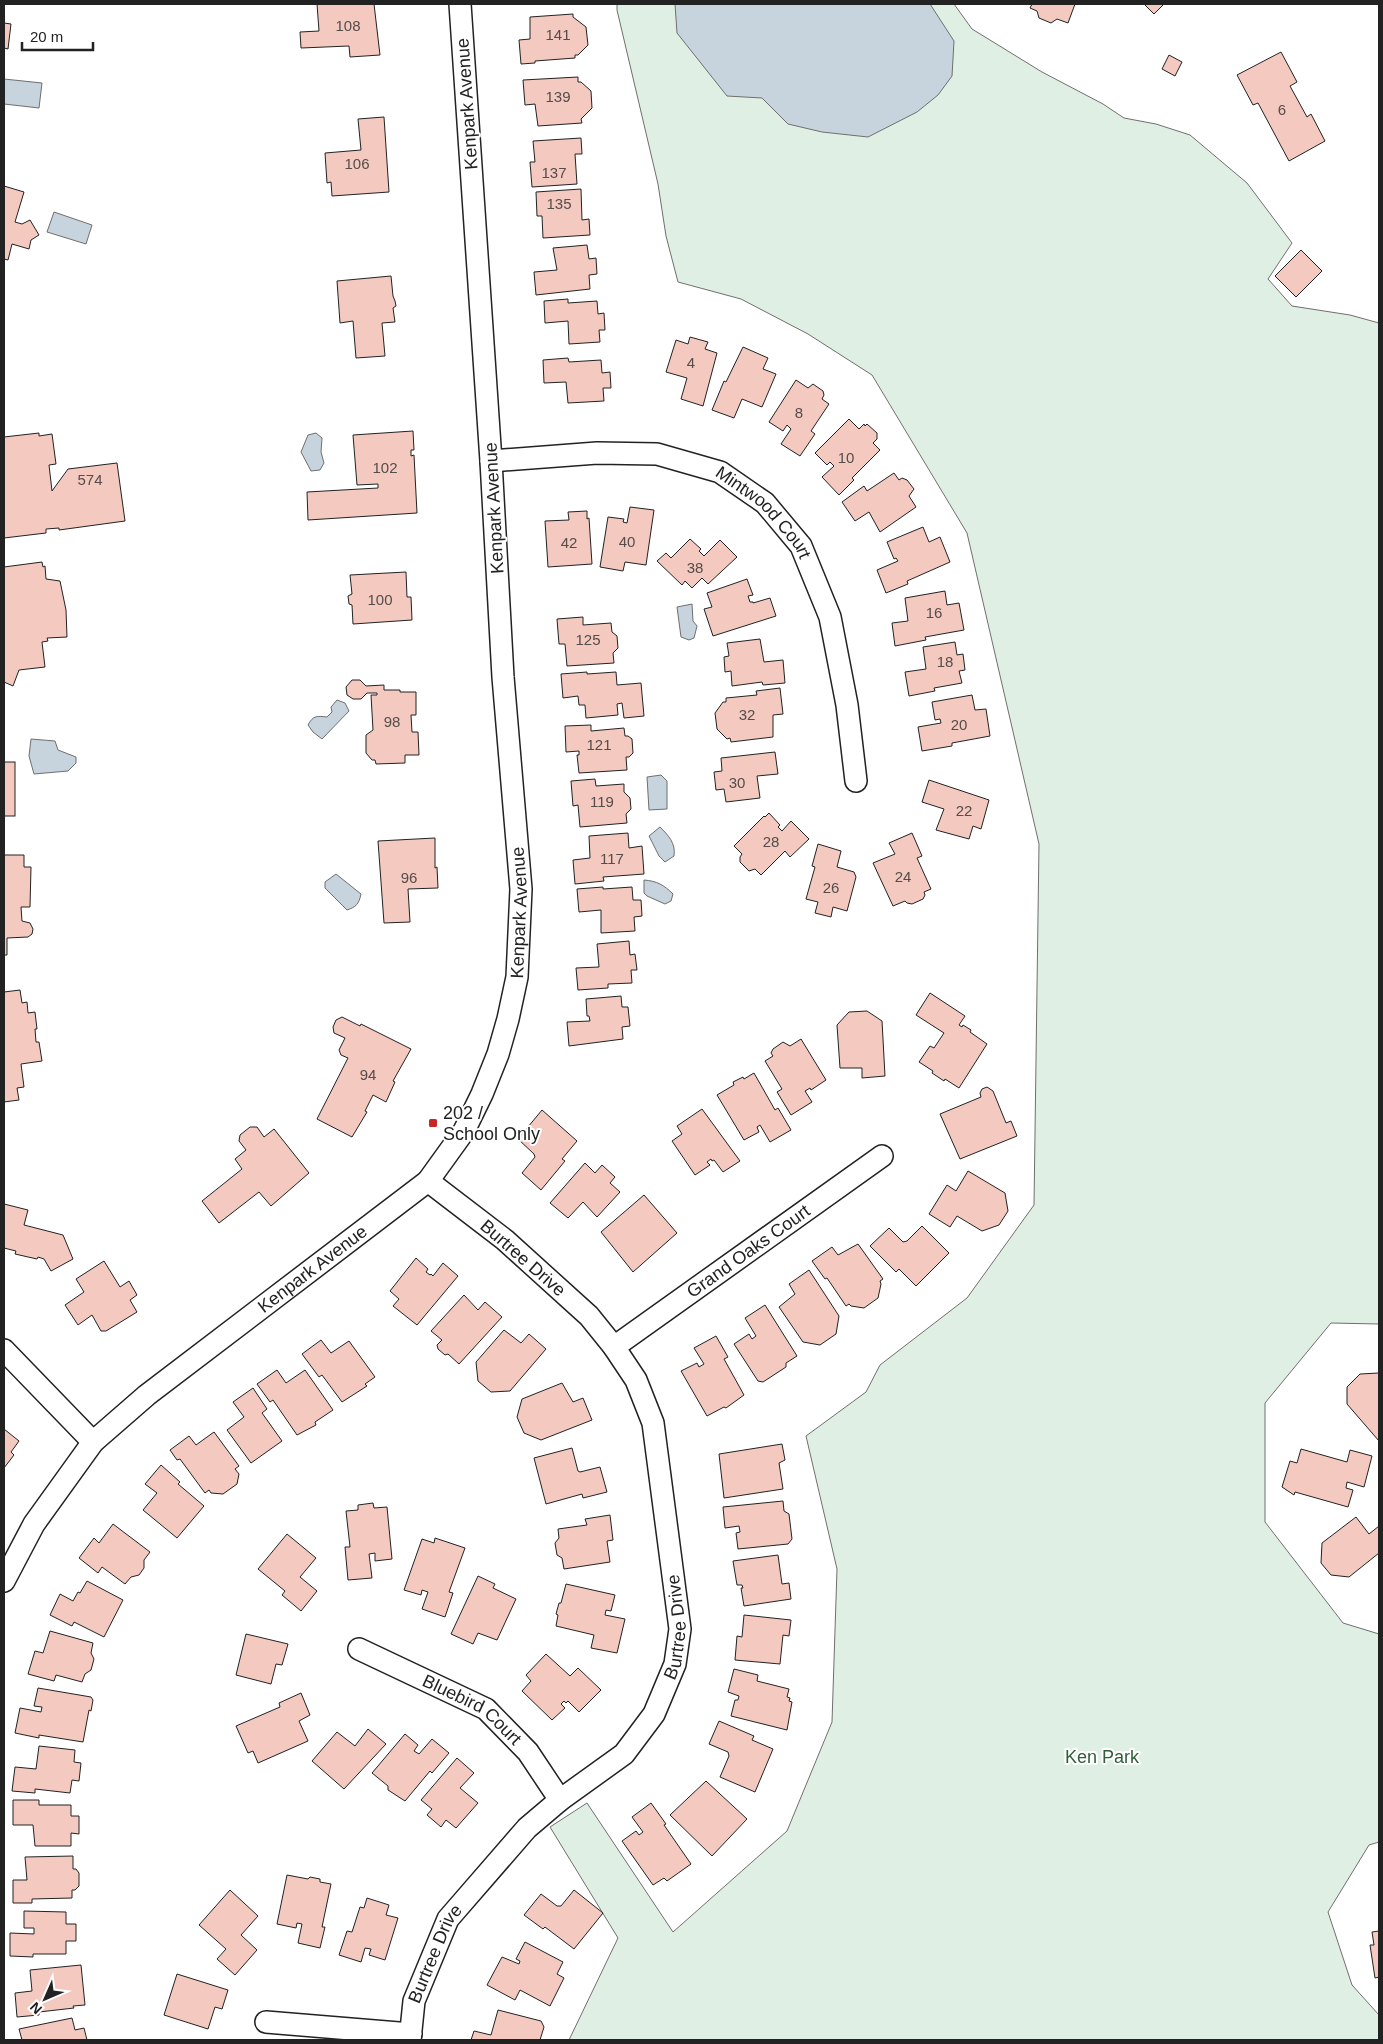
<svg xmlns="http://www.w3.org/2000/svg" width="1383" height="2044" viewBox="0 0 1383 2044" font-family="Arial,sans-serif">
  <rect width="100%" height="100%" fill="#fff"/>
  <polygon fill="#e0efe3" stroke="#6f6f6f" points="617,4 954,4 972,29 1042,72 1103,104 1124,118 1156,124 1190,135 1247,183 1292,243 1268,279 1292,306 1350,315 1379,323 1379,1324 1331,1323 1265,1403 1265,1522 1343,1623 1379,1634 1379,1842 1369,1845 1328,1912 1352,1985 1379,2015 1379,2040 569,2040 618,1938 550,1827 587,1803 673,1932 787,1831 832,1722 837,1569 806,1436 866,1392 880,1365 967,1298 1034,1205 1039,844 967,533 872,375 808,334 741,299 678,282 666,236 658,184 617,10"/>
  <g fill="#c7d3dd" stroke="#6f6f6f">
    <polygon points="675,4 930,4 954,41 952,76 938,95 917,112 868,137 822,132 788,124 762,98 727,96 677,33"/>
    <polygon points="4,79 42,83 39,108 4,104"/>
    <polygon points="54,212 92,225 86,244 47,232"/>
    <polygon points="316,433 322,438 321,452 324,463 320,470 311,471 301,452 308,435"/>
    <polygon points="692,604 693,621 697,626 694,638 689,640 681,637 677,607"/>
    <path d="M337 700 345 703 349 711 322 739 313 732 308 725C313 715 318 716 327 717L332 712 331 707Z"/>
    <polygon points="31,739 55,741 58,750 76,757 76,763 68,771 34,774 29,756"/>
    <polygon points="661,775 667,781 667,809 649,810 647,777"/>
    <path d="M660 827C668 835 676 843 674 856L665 862 659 856 649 836Z"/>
    <path d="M336 874 361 894C359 904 356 907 347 910L325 888V882Z"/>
    <path d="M644 880C657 881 664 885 673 894L671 901 665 904 647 896 644 893Z"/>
  </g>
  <g fill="#f3c9c0" stroke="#222">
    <polygon points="317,4 374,4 380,55 350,57 349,46 301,48 300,32 319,31"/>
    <polygon points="1032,4 1075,4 1068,23 1057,19 1051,23 1039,18 1037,11 1030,8"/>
    <polygon points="1144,4 1164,4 1154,14"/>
    <polygon points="573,14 573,17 586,27 588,45 578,55 575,55 575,58 535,61 535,63 521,64 519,40 530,39 530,17"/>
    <polygon points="4,23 11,24 8,49 4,48"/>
    <polygon points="1281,52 1297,82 1290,86 1307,117 1311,114 1325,141 1289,161 1258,103 1253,105 1237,75"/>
    <polygon points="1169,55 1182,62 1175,76 1162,69"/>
    <polygon points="578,77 578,82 581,82 591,91 592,108 581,119 582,123 538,126 535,104 525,105 523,80"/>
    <polygon points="384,117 389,192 332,196 331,182 327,183 325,153 361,150 358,119"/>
    <polygon points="581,138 582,154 575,154 577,184 532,187 530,162 535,162 533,141"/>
    <polygon points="4,186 24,192 15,222 22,224 30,220 39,235 31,240 29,249 12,244 8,260 4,259"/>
    <polygon points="581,189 582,220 589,219 590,235 543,238 542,216 537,216 536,192"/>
    <polygon points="587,245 589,259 596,258 597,274 589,275 590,289 536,295 534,272 557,270 553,248"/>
    <polygon points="1301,250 1322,271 1296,297 1275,276"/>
    <polygon points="391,276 393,296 395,301 396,306 393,308 395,322 382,323 385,356 356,358 353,321 340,323 337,281"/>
    <polygon points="568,299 568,303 597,301 598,314 604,313 605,330 599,330 600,342 569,344 568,321 545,323 544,301"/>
    <polygon points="690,337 708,342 705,349 717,353 703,406 681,399 687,378 666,372 676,340 688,344"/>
    <polygon points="743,347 768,358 763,369 776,374 762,407 742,399 734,418 712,410 724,381 726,382"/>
    <polygon points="568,358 569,362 601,360 602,373 610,372 611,388 603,388 604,401 568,403 566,382 544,383 543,360"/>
    <polygon points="796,380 808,388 813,384 823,391 824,395 822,399 829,404 811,431 815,434 800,456 781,444 791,429 787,425 783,431 769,422"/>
    <polygon points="849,419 859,429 864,424 865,426 867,424 877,433 877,439 873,443 880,450 852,478 854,480 839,495 822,477 834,466 830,462 827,465 815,453"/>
    <polygon points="413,431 414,450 411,450 411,456 414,455 417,513 308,520 307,492 378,488 378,484 357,485 353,435"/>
    <polygon points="39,433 39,436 52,434 56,464 49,465 52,491 68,469 117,463 125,521 59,530 59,528 46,529 46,533 4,538 4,437"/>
    <polygon points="894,473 899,480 902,478 907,480 914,489 909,496 916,507 880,532 869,512 855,521 842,502 864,486 867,491"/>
    <polygon points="630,507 654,510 646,565 625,562 623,571 600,567 608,517 624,519 623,522 627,523"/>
    <polygon points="587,511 587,519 589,518 592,564 548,567 545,521 569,520 568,512"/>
    <polygon points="923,527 929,542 940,537 950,562 907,581 908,584 886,593 877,570 898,561 896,558 894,559 887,542"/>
    <polygon points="690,539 701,549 699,551 704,556 720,540 737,557 708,584 702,578 692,588 685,581 682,585 657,561 666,553 671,558"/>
    <polygon points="42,562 43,567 45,566 46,579 60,581 66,610 67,637 47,638 48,641 42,642 45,667 19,670 13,686 4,682 4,567"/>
    <polygon points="406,572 407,597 411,597 412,620 353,624 352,605 349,604 348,596 352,594 350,575"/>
    <polygon points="747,579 753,595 748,596 750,602 753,602 753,603 770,598 776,616 713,636 704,609 712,607 707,593"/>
    <polygon points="945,591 947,605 959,603 964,630 925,637 926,640 895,646 892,623 908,621 905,598"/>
    <polygon points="583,617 583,625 611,623 612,632 617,636 618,648 613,653 614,663 567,666 565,644 559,644 557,619"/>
    <polygon points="760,639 764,662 783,660 785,683 763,685 762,682 732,686 731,671 725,672 724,657 729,656 727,643"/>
    <polygon points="955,642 957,655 963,654 965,670 959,671 962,683 934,688 935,691 909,696 905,672 926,669 923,647"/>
    <polygon points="587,672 587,674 616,672 617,685 641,683 644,716 624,718 622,703 617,704 618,715 586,718 585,705 579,705 578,696 563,698 561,674"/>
    <polygon points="352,680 360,680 366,686 384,685 384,690 400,690 400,692 416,692 416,715 411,715 412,732 418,732 419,755 405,755 405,763 376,764 375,760 372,760 366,753 366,735 373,730 371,695 377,695 377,693 367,693 361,699 353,699 347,695 346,687"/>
    <polygon points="780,688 783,714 773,715 773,737 731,742 730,738 727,739 717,729 715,713 723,702 726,702 726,698 757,695 756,691"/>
    <polygon points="972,695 975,710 986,709 990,736 952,743 952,746 922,751 918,727 941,723 940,719 935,720 932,702"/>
    <polygon points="591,725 591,731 624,728 625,736 628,736 632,739 633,753 629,757 626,757 627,770 579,773 577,755 579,755 579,751 566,752 565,726"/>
    <polygon points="775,752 778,774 757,776 760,798 726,802 724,789 716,790 714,772 722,771 721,758"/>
    <rect x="4" y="762" width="11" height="54"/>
    <polygon points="595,779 596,786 624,784 624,792 630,798 631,809 626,814 627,823 580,827 578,805 573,806 571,781"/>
    <polygon points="929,780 989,800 981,829 973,826 969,839 936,830 944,809 922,802"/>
    <polygon points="769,813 780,825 778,827 782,831 791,821 809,839 790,857 785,851 761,875 755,869 749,871 740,862 740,857 742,854 734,846 764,816 765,817"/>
    <polygon points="628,833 629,848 642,846 644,874 603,877 604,881 575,884 573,860 590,858 589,836"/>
    <polygon points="912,833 922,856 917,858 931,889 924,892 925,895 923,899 912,904 907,903 905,901 893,906 873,863 895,854 889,843"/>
    <polygon points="435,838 435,868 437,867 438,888 408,889 410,922 384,923 378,841"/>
    <polygon points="818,844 841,851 837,867 854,872 856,877 847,911 833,907 831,917 815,913 818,902 806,899 815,867 812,866"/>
    <polygon points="4,855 24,855 24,867 31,867 30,907 21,907 22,921 30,923 33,929 32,934 28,937 7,938 7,955 4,955"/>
    <polygon points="603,887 603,889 632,887 633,900 641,900 642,916 634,917 635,931 601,933 601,910 579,912 577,889"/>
    <polygon points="629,941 630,955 635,954 637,970 631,970 632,983 608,984 608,988 578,990 576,968 599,967 597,944"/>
    <polygon points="20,990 22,1003 27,1002 28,1013 35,1012 37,1029 35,1029 36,1042 39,1042 42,1061 21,1064 24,1087 17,1088 19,1100 4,1102 4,992"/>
    <polygon points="930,993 965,1016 959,1025 962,1027 963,1025 971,1030 970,1032 987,1044 959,1088 945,1079 944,1081 932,1073 933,1071 919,1062 930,1046 934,1048 944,1033 916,1015"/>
    <polygon points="621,996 622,1007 628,1007 630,1026 622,1027 623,1039 569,1046 567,1022 590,1021 589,1016 587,1016 586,999"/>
    <polygon points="867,1011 882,1021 885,1076 862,1078 862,1068 840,1068 837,1025 849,1012"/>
    <polygon points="342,1017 360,1026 361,1024 411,1049 393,1081 395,1082 386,1102 373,1095 365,1111 367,1112 352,1137 317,1119 348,1058 341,1055 339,1050 345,1038 334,1033 333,1027 336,1020"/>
    <polygon points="801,1039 826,1080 811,1090 810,1088 805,1091 812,1102 791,1115 777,1092 782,1089 765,1061 773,1056 771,1053 773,1049 783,1042 790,1046"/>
    <polygon points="754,1073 775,1110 778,1108 791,1130 770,1142 760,1125 757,1127 759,1132 744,1140 717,1095 734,1085 733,1082 743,1077 744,1079"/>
    <polygon points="987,1087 993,1091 1006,1123 1011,1121 1017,1136 960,1159 940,1114 981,1097 980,1093 982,1089"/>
    <polygon points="702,1109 740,1161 723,1172 714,1160 712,1161 711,1159 707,1162 710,1165 695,1175 672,1141 682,1134 677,1126"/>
    <polygon points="542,1110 577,1141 562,1159 565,1161 541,1190 522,1173 535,1157 534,1154 518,1139"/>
    <polygon points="250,1127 257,1127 264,1137 274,1129 309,1173 271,1206 259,1192 219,1223 202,1201 242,1169 235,1159 246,1150 239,1141 240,1135"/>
    <polygon points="585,1163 595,1173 602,1165 615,1177 610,1183 620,1192 597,1217 583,1202 568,1218 550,1203"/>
    <polygon points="968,1171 1005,1193 1008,1211 999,1225 982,1231 957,1216 950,1227 929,1214 947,1185 956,1191"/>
    <polygon points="644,1195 677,1233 633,1272 601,1232"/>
    <polygon points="4,1204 28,1210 24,1225 63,1235 73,1259 51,1271 44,1259 38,1257 37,1259 15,1254 16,1251 4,1248"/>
    <polygon points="922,1226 949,1253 916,1286 899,1269 896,1272 870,1246 889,1228 903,1242 907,1241"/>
    <polygon points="858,1244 883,1279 880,1281 881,1284 878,1298 864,1308 851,1306 849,1304 846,1306 827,1278 825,1279 812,1261 832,1247 838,1255"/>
    <polygon points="416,1258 428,1269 426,1272 430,1275 431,1274 433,1276 443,1263 458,1276 417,1325 393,1306 399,1299 390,1291"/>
    <polygon points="104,1261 120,1287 129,1281 137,1295 130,1300 137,1312 106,1331 101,1331 92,1315 78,1325 65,1305 84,1292 76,1279"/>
    <polygon points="809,1270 839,1316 836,1334 820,1345 803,1342 779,1307 795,1294 789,1284"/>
    <polygon points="464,1295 478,1310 485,1302 502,1317 459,1364 448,1354 445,1355 438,1349 437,1345 442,1340 431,1331"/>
    <polygon points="765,1305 797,1356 786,1363 786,1367 763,1382 758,1381 734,1344 749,1334 752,1339 756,1336 745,1318"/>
    <polygon points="504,1330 521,1343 529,1334 546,1349 510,1391 491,1392 478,1381 476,1362"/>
    <polygon points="716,1336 728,1357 724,1359 744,1395 726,1408 724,1407 707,1416 681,1371 697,1363 699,1367 704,1364 694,1348"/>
    <polygon points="321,1340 331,1353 349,1341 375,1377 365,1384 367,1386 342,1402 322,1375 319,1377 302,1354"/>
    <polygon points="277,1370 286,1383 305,1370 333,1410 315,1422 316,1425 297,1435 273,1400 270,1402 257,1384"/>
    <polygon points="1379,1373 1379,1441 1347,1404 1347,1387 1360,1374"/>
    <polygon points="562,1383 573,1402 583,1398 592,1420 541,1440 524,1433 517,1417 522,1399"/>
    <polygon points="253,1388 267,1409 262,1413 282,1441 251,1463 227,1430 244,1417 233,1402"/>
    <polygon points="4,1429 19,1441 11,1452 14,1455 4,1468"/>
    <polygon points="214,1432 239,1466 235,1469 239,1474 237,1484 223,1494 211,1493 209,1490 205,1493 180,1459 177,1460 170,1450 189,1436 196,1445"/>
    <polygon points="782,1444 785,1460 779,1463 783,1489 724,1498 719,1454"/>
    <polygon points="572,1448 578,1471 580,1472 600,1467 607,1492 583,1498 582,1494 546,1504 534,1458"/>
    <polygon points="1301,1449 1347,1462 1350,1450 1372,1456 1364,1487 1347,1482 1346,1488 1353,1490 1348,1507 1295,1492 1294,1495 1282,1487 1290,1461 1297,1463"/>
    <polygon points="161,1465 180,1482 178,1484 204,1506 177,1538 143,1510 157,1493 145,1484"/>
    <polygon points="783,1501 784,1511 789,1514 792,1539 788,1544 738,1549 736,1533 740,1532 739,1526 725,1528 723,1507"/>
    <polygon points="373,1503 374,1508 387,1507 392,1559 375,1561 375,1553 369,1554 372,1578 348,1580 345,1547 350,1547 346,1511 358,1510 358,1505"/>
    <polygon points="610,1515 613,1540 607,1541 610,1562 564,1569 562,1558 557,1555 555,1543 559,1538 558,1529 587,1525 585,1519"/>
    <polygon points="1356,1517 1369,1534 1379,1526 1379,1553 1349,1577 1331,1575 1321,1563 1322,1543"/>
    <polygon points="113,1524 150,1552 144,1560 144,1568 139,1575 131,1577 125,1584 102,1567 98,1573 79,1558 94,1538 99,1543"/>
    <polygon points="287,1534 316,1558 300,1577 317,1591 301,1611 282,1595 285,1591 258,1569"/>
    <polygon points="435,1538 465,1548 449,1592 453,1593 445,1617 422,1609 428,1592 422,1590 421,1595 404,1590 422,1539 434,1543"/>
    <polygon points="778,1555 782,1584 789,1583 791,1599 744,1606 741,1588 743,1588 742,1585 737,1585 733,1561"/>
    <polygon points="478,1576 495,1584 493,1588 516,1599 497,1640 478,1633 473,1644 451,1634"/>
    <polygon points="87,1581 123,1600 104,1637 74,1622 72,1626 50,1615 60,1594 73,1601 78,1592 80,1593"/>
    <polygon points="566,1584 615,1595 611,1611 606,1610 605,1615 625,1619 617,1653 591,1648 594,1635 556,1626 558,1615 556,1614 559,1603 561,1603"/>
    <polygon points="744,1615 791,1620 789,1636 783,1635 780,1664 735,1660 737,1636 742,1637"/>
    <polygon points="50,1631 93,1643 91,1653 94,1659 91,1670 85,1674 82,1682 56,1675 54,1681 28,1674 35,1651 43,1653"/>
    <polygon points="246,1634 288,1644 282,1665 276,1664 271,1684 236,1675"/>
    <polygon points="546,1654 570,1676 578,1668 601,1690 579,1712 568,1701 566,1703 564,1701 561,1704 565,1708 552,1720 522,1691 531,1681 526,1675"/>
    <polygon points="734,1669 758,1675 757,1681 789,1689 787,1697 790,1698 789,1701 792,1702 787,1730 731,1716 735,1700 738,1700 739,1696 728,1692"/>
    <polygon points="38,1688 91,1697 93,1700 91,1711 89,1710 83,1742 39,1735 39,1738 15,1733 20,1708 41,1712 42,1707 34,1706"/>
    <polygon points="301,1693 310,1715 299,1721 308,1741 258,1763 253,1751 248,1753 236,1726 280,1707 279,1703"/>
    <polygon points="719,1721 754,1736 752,1740 773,1749 755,1792 720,1777 729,1756 728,1752 709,1744"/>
    <polygon points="368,1729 386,1744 344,1789 312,1761 337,1732 355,1746"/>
    <polygon points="405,1734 418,1745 414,1751 419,1754 432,1739 449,1753 432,1773 430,1771 405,1801 388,1790 388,1786 372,1773"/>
    <polygon points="39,1746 75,1750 74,1762 81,1763 79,1781 72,1780 70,1793 35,1789 35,1793 12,1791 15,1767 36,1769"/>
    <polygon points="457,1758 474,1773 460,1788 478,1803 456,1828 446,1820 441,1827 427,1815 432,1809 421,1800"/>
    <polygon points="706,1781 747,1819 712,1856 670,1815"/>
    <polygon points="13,1800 39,1800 39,1805 71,1805 71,1816 79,1816 79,1834 71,1833 71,1846 35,1846 33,1825 13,1825"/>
    <polygon points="651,1803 666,1824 664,1825 691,1864 667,1881 664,1878 653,1885 622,1841 636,1831 639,1835 643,1832 632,1817"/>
    <polygon points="73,1856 73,1869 76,1869 79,1873 79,1886 75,1890 72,1890 72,1898 32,1899 32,1903 13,1903 13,1880 27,1880 25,1857"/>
    <polygon points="287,1875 308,1879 310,1877 320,1879 320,1882 331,1884 322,1927 325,1927 320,1948 298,1943 302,1924 297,1923 296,1928 277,1924"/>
    <polygon points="230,1890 258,1916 241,1935 257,1950 235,1975 217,1959 226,1949 199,1925"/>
    <polygon points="574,1890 603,1913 574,1949 545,1927 543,1929 524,1915 541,1894 557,1906 561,1906"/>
    <polygon points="367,1898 389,1905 386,1915 398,1918 385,1960 369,1955 371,1949 365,1948 361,1962 339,1955 347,1931 352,1932 360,1907 364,1908"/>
    <polygon points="24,1911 66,1912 66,1924 76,1924 76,1941 66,1941 66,1954 33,1954 33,1957 10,1956 10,1933 34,1934 34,1928 24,1928"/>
    <polygon points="1379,1931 1379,1977 1375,1978 1370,1945 1374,1945 1372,1932"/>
    <polygon points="525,1942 563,1962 557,1974 564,1978 550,2006 520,1990 515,2000 487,1985 502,1957 519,1964 520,1961 516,1959"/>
    <polygon points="81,1965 85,2005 73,2006 74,2008 39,2012 39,2015 17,2017 15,1993 32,1991 30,1970"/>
    <polygon points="177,1974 228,1990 222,2009 215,2007 208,2029 164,2015"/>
    <polygon points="498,2010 541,2021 544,2027 540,2040 471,2040 474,2031 491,2035"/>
    <polygon points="72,2018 75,2030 84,2028 87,2040 22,2040 19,2029"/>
  </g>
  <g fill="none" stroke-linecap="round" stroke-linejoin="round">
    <g stroke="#222" stroke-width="24">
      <g id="street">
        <path id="s1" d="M491 461 597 453 657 454 720 472 765 503 801 546 830 617 847 705 856 781"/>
        <path id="s2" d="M614 1347 882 1156"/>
        <polyline points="4,1350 93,1442"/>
        <path id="s3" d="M4 1581 34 1524 93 1442 147 1395 428 1181 464 1131 482 1094 498 1054 508 1019 517 977 521 889 503 677 491 461 460 4"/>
        <path id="s4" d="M359 1649 486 1709 528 1752 560 1800"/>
        <polyline points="266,2022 411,2034"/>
        <path id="s5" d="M410 2040 414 2001 448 1919 527 1828 560 1800 624 1754 654 1714 675 1664 680 1629 653 1423 636 1380 614 1347 589 1316 505 1240 428 1181"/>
      </g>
    </g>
    <use href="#street" stroke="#fff" stroke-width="21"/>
  </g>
  <rect fill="#c62828" stroke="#fff" stroke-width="2" x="428" y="1118" width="10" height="10" rx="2.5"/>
  <g text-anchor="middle" stroke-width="4" stroke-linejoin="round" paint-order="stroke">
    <g font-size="15" fill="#564c4a">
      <text x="348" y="31">108</text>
      <text x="558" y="40">141</text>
      <text x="558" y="102">139</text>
      <text x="1282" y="115">6</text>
      <text x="357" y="169">106</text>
      <text x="554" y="178">137</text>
      <text x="559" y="209">135</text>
      <text x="691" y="368">4</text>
      <text x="799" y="418">8</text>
      <text x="846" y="463">10</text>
      <text x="385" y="473">102</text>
      <text x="90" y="485">574</text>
      <text x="627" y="547">40</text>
      <text x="569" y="548">42</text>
      <text x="695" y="573">38</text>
      <text x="380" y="605">100</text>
      <text x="934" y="618">16</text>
      <text x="588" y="645">125</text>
      <text x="945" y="667">18</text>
      <text x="747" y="720">32</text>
      <text x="392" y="727">98</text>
      <text x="959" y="730">20</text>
      <text x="599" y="750">121</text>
      <text x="737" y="788">30</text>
      <text x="602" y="807">119</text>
      <text x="964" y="816">22</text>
      <text x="771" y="847">28</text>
      <text x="612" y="864">117</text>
      <text x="903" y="882">24</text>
      <text x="409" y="883">96</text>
      <text x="831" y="893">26</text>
      <text x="368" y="1080">94</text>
    </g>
    <g font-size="18" fill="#222" stroke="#fff">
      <text transform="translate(467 104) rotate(-94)" y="6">Kenpark Avenue</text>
      <text transform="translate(494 508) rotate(-93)" y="6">Kenpark Avenue</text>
      <text dy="6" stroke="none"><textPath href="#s1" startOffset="292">Mintwood Court</textPath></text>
      <text dy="6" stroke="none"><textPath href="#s3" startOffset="880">Kenpark Avenue</textPath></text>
      <text dy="6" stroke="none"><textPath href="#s2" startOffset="165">Grand Oaks Court</textPath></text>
      <text transform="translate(523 1258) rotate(41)" y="6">Burtree Drive</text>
      <text dy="6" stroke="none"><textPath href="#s3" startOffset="445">Kenpark Avenue</textPath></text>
      <text dy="6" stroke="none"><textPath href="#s5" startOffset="512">Burtree Drive</textPath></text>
      <text dy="6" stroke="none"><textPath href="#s4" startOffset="129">Bluebird Court</textPath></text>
      <text dy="6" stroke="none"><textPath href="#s5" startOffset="91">Burtree Drive</textPath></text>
    </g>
    <g font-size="18" fill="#222" stroke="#fff" text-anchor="start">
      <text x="443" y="1119">202 /<tspan x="443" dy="21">School Only</tspan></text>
    </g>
    <g font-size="18" fill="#2f5e38" stroke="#fff">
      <text x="1102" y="1763">Ken Park</text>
    </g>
  </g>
  <rect width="1383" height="2044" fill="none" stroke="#222222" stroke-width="10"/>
  <g transform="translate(45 1999) rotate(225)" stroke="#ffffff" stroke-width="4" paint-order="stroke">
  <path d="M0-4L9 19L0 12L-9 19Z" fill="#222222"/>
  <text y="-8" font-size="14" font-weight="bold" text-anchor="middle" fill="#222222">N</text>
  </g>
  <path d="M22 42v8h71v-8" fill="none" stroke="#222222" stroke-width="2.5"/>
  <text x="30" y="42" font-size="15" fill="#222222" stroke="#ffffff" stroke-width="4" paint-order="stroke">20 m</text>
</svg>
